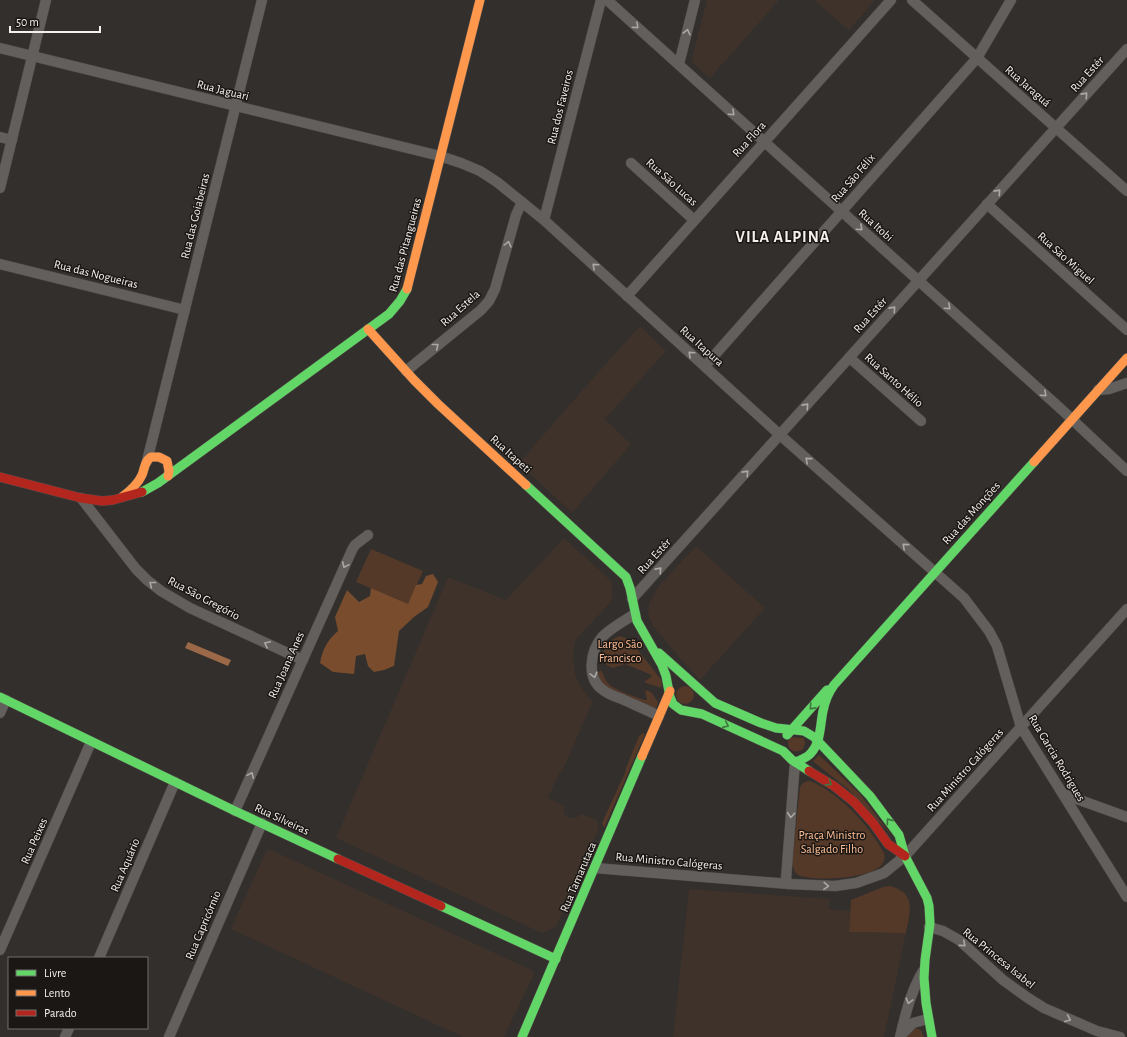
<svg xmlns="http://www.w3.org/2000/svg" width="1127" height="1037" viewBox="0 0 1127 1037" font-family="'Alegreya Sans',sans-serif">
  <rect width="100%" height="100%" fill="#322f2c"/>
  <g fill="#3f322a">
    <polygon points="707,0 779,0 710,78 694,64 692,58"/>
    <polygon points="814,0 875,0 849,30"/>
    <polygon points="640,326 666,351 605,419 631,444 572,513 519,463 578,395"/>
    <polygon points="564,538 610,580 612,584 613,597 609,604 578,637 575,642 573,656 575,674 580,686 586,694 593,701 562,772 560,771 548,798 564,806 564,813 569,818 576,818 581,814 597,820 599,827 556,927 542,933 336,838 448,577 506,600"/>
    <polygon points="696,546 765,608 700,680 679,657 653,626 648,615 649,604 658,587"/>
    <polygon points="268,850 271,850 532,970 534,974 504,1037 463,1037 231,929 265,853"/>
    <polygon points="689,889 830,899 829,909 850,911 849,932 906,933 884,1037 673,1037"/>
  </g>
  <g fill="#543929">
    <polygon points="371,549 423,571 408,604 356,582"/>
    <path d="M620 636 630 640 662 681 661 688 644 682 651 677 652 675 625 664 613 668C593 662 606 640 620 636Z"/>
    <path d="M600 670C605 674 604 680 609 684 614 690 636 697 645 700H647L645 692 647 690 652 693 658 702 656 709 608 690 599 678 598 674Z"/>
    <circle cx="685" cy="695" r="9"/>
    <polygon points="643,733 645,734 604,828 602,823 625,773 626,768 639,736"/>
    <path d="M790 737 804 738C810 758 780 754 790 737Z"/>
    <polygon points="819,755 859,793 894,838 849,790 814,762 813,761"/>
    <path d="M808 781C815 782 821 786 827 790 852 807 869 827 884 853 893 880 813 882 798 875L795 872 792 864 800 787 803 783Z"/>
    <path d="M890 886C917 893 910 912 906 933L849 932 851 900 883 887Z"/>
    <polygon points="915,1028 921,1030 924,1037 907,1037 913,1029"/>
  </g>
  <path fill="#784c2c" d="M433 574 438 582 428 607 414 617 399 631 394 666 384 670 374 672 368 666 365 654 356 656 354 674 333 672 320 663C322 650 328 639 338 631L335 617 347 590 359 602 370 596 371 588 408 604 416 585 422 584 426 576Z"/>
  <polygon fill="#9b6948" points="188,642 231,660 228,666 185,648"/>
  <g fill="none" stroke-linecap="round" stroke-linejoin="round">
    <g stroke="#4f4b48" stroke-width="11">
      <g id="street">
        <polyline points="607,0 1061,409 1127,471"/>
        <polyline points="912,0 1127,191"/>
        <polyline points="0,48 440,156 461,163 480,171 497,182 544,220 780,435 964,598 989,631 997,646 1021,727 1127,897"/>
        <polyline points="679,64 695,0"/>
        <polyline points="0,137 12,140"/>
        <polyline points="631,163 694,220"/>
        <polyline points="0,188 46,0"/>
        <polyline points="987,204 1127,330"/>
        <polyline points="544,220 601,0"/>
        <polyline points="0,264 185,310"/>
        <polyline points="627,296 891,0"/>
        <polyline points="850,358 921,421"/>
        <polyline points="705,366 977,58 1011,0"/>
        <polyline points="406,371 481,310 489,301 495,289 516,215 522,202"/>
        <polyline points="1098,390 1109,389 1127,383"/>
        <polyline points="147,461 262,0"/>
        <polyline points="81,498 136,569 147,580 161,591 190,608 303,660"/>
        <polyline points="632,599 1127,49"/>
        <path d="M635 614C624 621 611 628 602 637 590 652 586 678 603 690 608 694 616 697 622 699 635 705 647 710 659 716"/>
        <polyline points="0,713 6,700"/>
        <polyline points="795,762 786,879 789,884 835,886 856,883 884,873 905,856 1127,609"/>
        <polyline points="1063,794 1127,817"/>
        <polyline points="235,811 352,550 355,545 368,535"/>
        <polyline points="595,868 789,884"/>
        <polyline points="929,927 943,931 959,940 1003,980 1028,998 1044,1008 1097,1031 1120,1037"/>
        <polyline points="0,950 91,742"/>
        <polyline points="99,958 175,782"/>
        <polyline points="901,1035 913,1023 928,1019"/>
        <polyline points="65,1037 69,1028"/>
        <polyline points="169,1037 262,823"/>
        <path d="M900 1037C906 1013 910 993 923 971"/>
      </g>
    </g>
    <g stroke="#4f4b48" stroke-width="10">
      <g id="fast">
        <polyline points="526,485 626,577 630,588 637,621 662,665 666,676 670,697 673,704 681,710 702,714 783,751 792,760 809,771"/>
        <polyline points="142,492 158,483 389,314 400,301 407,289"/>
        <polyline points="659,653 715,703 761,723 776,728 804,731 814,737 870,796 899,835 905,856 927,898 929,906 930,924 925,960 924,978 926,1003 932,1037"/>
        <polyline points="0,697 235,811 338,859"/>
        <polyline points="787,735 827,690"/>
        <path d="M795 762C801 760 807 758 811 753 821 742 820 725 823 711 825 701 828 693 834 685L1034 462"/>
        <polyline points="441,906 556,959"/>
        <polyline points="522,1037 642,756"/>
      </g>
    </g>
    <g stroke="#4f4b48" stroke-width="10">
      <g id="slow">
        <polyline points="407,289 480,0"/>
        <polyline points="368,329 414,380 438,404 526,485"/>
        <polyline points="1034,462 1127,358"/>
        <path d="M122 497C130 491 138 484 142 475 145 468 144 462 151 457H159L167 461 169 471 168 476"/>
        <polyline points="642,756 670,691"/>
      </g>
    </g>
    <g stroke="#4f4b48" stroke-width="10">
      <g id="jam">
        <polyline points="0,477 81,498 102,501 113,500 142,492"/>
        <polyline points="809,771 834,786 854,802 873,823 888,844 905,856"/>
        <polyline points="338,859 441,906"/>
      </g>
    </g>
    <use href="#street" stroke="#625f5c" stroke-width="10"/>
    <use href="#fast" stroke="#63d668" stroke-width="9"/>
    <use href="#slow" stroke="#ff974d" stroke-width="9"/>
    <use href="#jam" stroke="#b3261e" stroke-width="9"/>
  </g>
  <defs><path id="oneway-chevron" d="M-2-3.5L2.5 0L-2 3.5" fill="none" stroke-width="1.6" stroke-linecap="round" stroke-linejoin="round"/></defs>
  <g stroke="#aca8a4">
    <use href="#oneway-chevron" transform="translate(636 26) rotate(42)"/>
    <use href="#oneway-chevron" transform="translate(687 32) rotate(-76)"/>
    <use href="#oneway-chevron" transform="translate(1085 95) rotate(-48)"/>
    <use href="#oneway-chevron" transform="translate(732 113) rotate(42)"/>
    <use href="#oneway-chevron" transform="translate(998 192) rotate(-48)"/>
    <use href="#oneway-chevron" transform="translate(860 228) rotate(42)"/>
    <use href="#oneway-chevron" transform="translate(508 244) rotate(-75)"/>
    <use href="#oneway-chevron" transform="translate(595 266) rotate(-138)"/>
    <use href="#oneway-chevron" transform="translate(948 307) rotate(42)"/>
    <use href="#oneway-chevron" transform="translate(893 309) rotate(-48)"/>
    <use href="#oneway-chevron" transform="translate(436 346) rotate(-39)"/>
    <use href="#oneway-chevron" transform="translate(691 354) rotate(-138)"/>
    <use href="#oneway-chevron" transform="translate(1044 394) rotate(42)"/>
    <use href="#oneway-chevron" transform="translate(806 406) rotate(-48)"/>
    <use href="#oneway-chevron" transform="translate(808 460) rotate(-139)"/>
    <use href="#oneway-chevron" transform="translate(746 473) rotate(-48)"/>
    <use href="#oneway-chevron" transform="translate(905 546) rotate(-139)"/>
    <use href="#oneway-chevron" transform="translate(345 565) rotate(114)"/>
    <use href="#oneway-chevron" transform="translate(659 570) rotate(-48)"/>
    <use href="#oneway-chevron" transform="translate(152 584) rotate(-142)"/>
    <use href="#oneway-chevron" transform="translate(267 644) rotate(-155)"/>
    <use href="#oneway-chevron" transform="translate(594 675) rotate(75)"/>
    <use href="#oneway-chevron" transform="translate(251 775) rotate(-66)"/>
    <use href="#oneway-chevron" transform="translate(791 815) rotate(95)"/>
    <use href="#oneway-chevron" transform="translate(826 886) rotate(2)"/>
    <use href="#oneway-chevron" transform="translate(963 944) rotate(41)"/>
    <use href="#oneway-chevron" transform="translate(909 1001) rotate(105)"/>
    <use href="#oneway-chevron" transform="translate(1068 1019) rotate(23)"/>
  </g>
  <g stroke="#3f763e">
    <use href="#oneway-chevron" transform="translate(812 707) rotate(132)"/>
    <use href="#oneway-chevron" transform="translate(726 725) rotate(24)"/>
    <use href="#oneway-chevron" transform="translate(829 783) rotate(33)"/>
    <use href="#oneway-chevron" transform="translate(889 821) rotate(-125)"/>
  </g>
  <g text-anchor="middle" stroke-width="3" stroke-linejoin="round" paint-order="stroke">
    <g font-size="12" fill="#f6f0ec" stroke="#1b1714">
      <text transform="translate(1087 74) rotate(-48)" y="4">Rua Estér</text>
      <text transform="translate(1028 86) rotate(41)" y="4">Rua Jaraguá</text>
      <text transform="translate(223 90) rotate(14)" y="4">Rua Jaguari</text>
      <text transform="translate(560 107) rotate(-76)" y="4">Rua dos Faveiros</text>
      <text transform="translate(749 139) rotate(-48)" y="4">Rua Flora</text>
      <text transform="translate(853 178) rotate(-49)" y="4">Rua São Félix</text>
      <text transform="translate(672 182) rotate(42)" y="4">Rua São Lucas</text>
      <text transform="translate(195 216) rotate(-76)" y="4">Rua das Goiabeiras</text>
      <text transform="translate(876 225) rotate(42)" y="4">Rua Itobi</text>
      <text transform="translate(405 245) rotate(-75)" y="4">Rua das Pitangueiras</text>
      <text transform="translate(1066 258) rotate(42)" y="4">Rua São Miguel</text>
      <text transform="translate(96 274) rotate(14)" y="4">Rua das Nogueiras</text>
      <text transform="translate(460 308) rotate(-42)" y="4">Rua Estela</text>
      <text transform="translate(870 315) rotate(-48)" y="4">Rua Estér</text>
      <text transform="translate(702 346) rotate(42)" y="4">Rua Itapura</text>
      <text transform="translate(894 380) rotate(42)" y="4">Rua Santo Hélio</text>
      <text transform="translate(511 454) rotate(42)" y="4">Rua Itapeti</text>
      <text transform="translate(971 513) rotate(-48)" y="4">Rua das Monções</text>
      <text transform="translate(654 556) rotate(-48)" y="4">Rua Estér</text>
      <text transform="translate(204 598) rotate(28)" y="4">Rua São Gregório</text>
      <text transform="translate(286 665) rotate(-66)" y="4">Rua Joana Anes</text>
      <text transform="translate(1057 758) rotate(59)" y="4">Rua Garcia Rodrigues</text>
      <text transform="translate(965 770) rotate(-48)" y="4">Rua Ministro Calógeras</text>
      <text transform="translate(282 819) rotate(25)" y="4">Rua Silveiras</text>
      <text transform="translate(34 841) rotate(-66)" y="4">Rua Peixes</text>
      <text transform="translate(669 861) rotate(5)" y="4">Rua Ministro Calógeras</text>
      <text transform="translate(125 865) rotate(-67)" y="4">Rua Aquário</text>
      <text transform="translate(578 877) rotate(-67)" y="4">Rua Tamarutaca</text>
      <text transform="translate(203 925) rotate(-67)" y="4">Rua Capricórnio</text>
      <text transform="translate(999 958) rotate(39)" y="4">Rua Princesa Isabel</text>
    </g>
    <g font-size="12" fill="#ffbf95" stroke="#1b1714">
      <text x="620" y="648">Largo São<tspan x="620" dy="14">Francisco</tspan></text>
      <text x="832" y="839">Praça Ministro<tspan x="832" dy="14">Salgado Filho</tspan></text>
    </g>
    <g font-size="16" font-weight="bold" letter-spacing="1" fill="#f6f0ec" stroke="#1b1714">
      <text x="783" y="242">VILA ALPINA</text>
    </g>
  </g>
  <rect x="8" y="957" width="140" height="72" fill="#1b1714" stroke="#736e6a"/>
  <rect x="16" y="970" width="20" height="6" fill="#63d668" stroke="#736e6a"/>
  <text x="44" y="977" font-size="12" fill="#f6f0ec">Livre</text>
  <rect x="16" y="990" width="20" height="6" fill="#ff974d" stroke="#736e6a"/>
  <text x="44" y="997" font-size="12" fill="#f6f0ec">Lento</text>
  <rect x="16" y="1010" width="20" height="6" fill="#b3261e" stroke="#736e6a"/>
  <text x="44" y="1017" font-size="12" fill="#f6f0ec">Parado</text>
  <path d="M10 26v6h90v-6" fill="none" stroke="#f6f0ec" stroke-width="2"/>
  <text x="16" y="26" font-size="12" fill="#f6f0ec" stroke="#1b1714" stroke-width="3" paint-order="stroke">50 m</text>
</svg>
